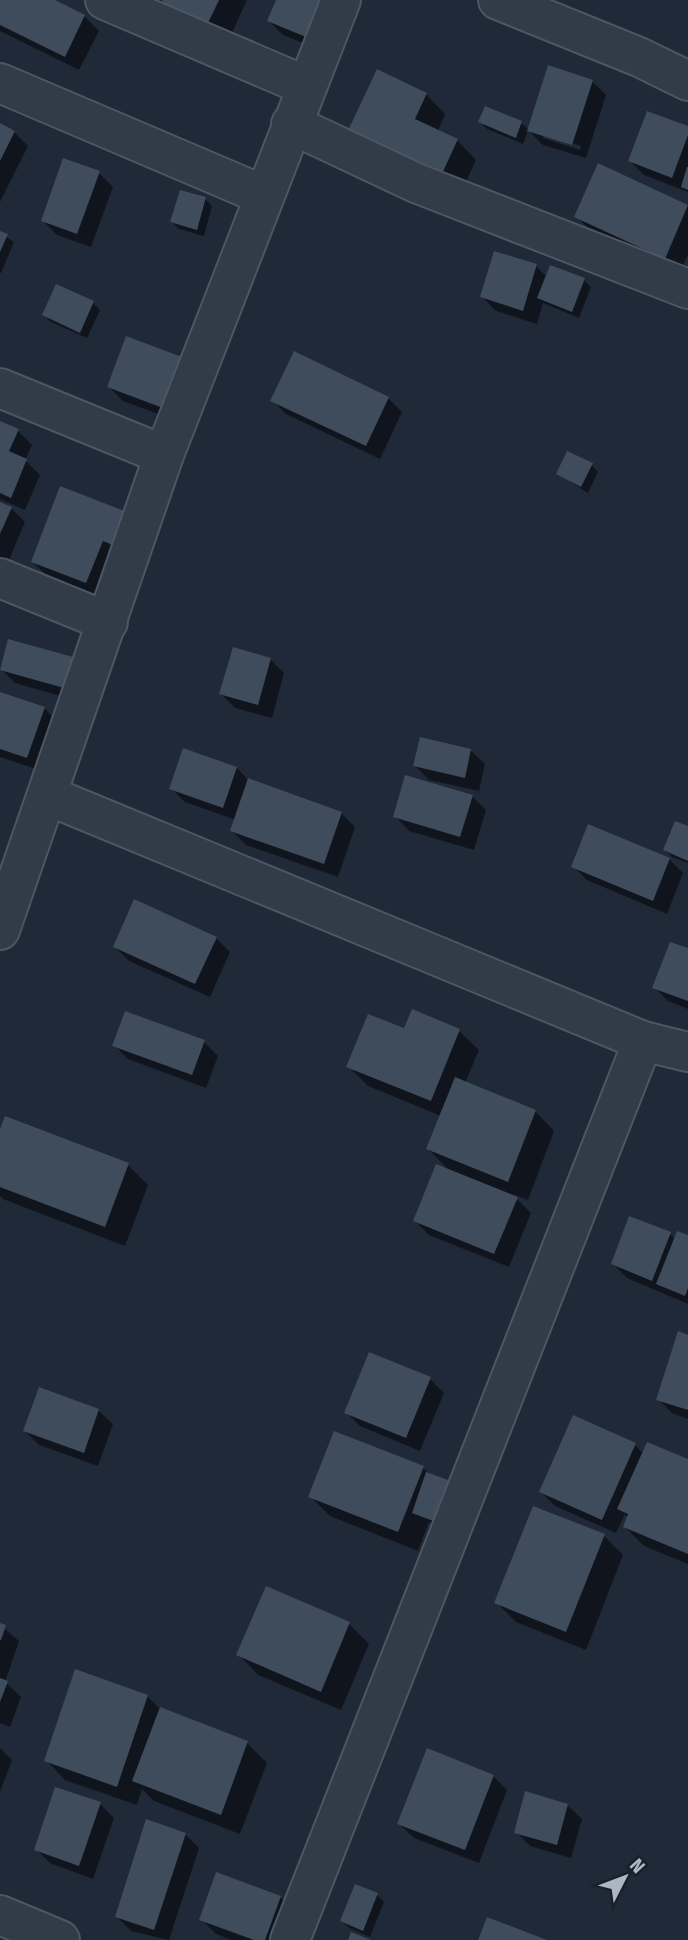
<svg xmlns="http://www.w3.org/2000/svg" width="688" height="1940" viewBox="0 0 688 1940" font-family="'Fira Sans Condensed',sans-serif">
  <rect width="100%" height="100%" fill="#1f2937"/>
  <g fill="#0007" fill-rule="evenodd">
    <polygon points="0,0 52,0 84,16 99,31 79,70 0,31"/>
    <polygon points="165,0 247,0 227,44"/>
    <polygon points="278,0 330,54 283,35 269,21"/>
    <path d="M592 81 606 95 586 158 543 145 528 130 523 144 487 129 480 122 521 123 529 130ZM543 134 581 146 580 150 543 138Z"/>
    <polygon points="426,94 445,114 438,131 457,140 476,160 458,199 367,156"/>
    <polygon points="0,125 14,132 28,146 0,202"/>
    <polygon points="688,128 688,192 644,175 630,161"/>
    <polygon points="599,165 688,206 688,254 680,272 590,230 576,216"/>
    <polygon points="99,173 113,187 91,247 57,235 43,221"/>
    <polygon points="205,199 212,206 204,236 179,229 172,222"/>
    <polygon points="0,233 14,242 1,273 0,273"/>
    <polygon points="536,266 547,277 584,280 591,287 579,318 543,303 537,324 496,311 482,297"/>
    <polygon points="93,303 100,310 87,338 51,322 44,315"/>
    <polygon points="127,338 177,421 123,401 109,387"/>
    <polygon points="388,398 402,412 380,459 286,414 272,400"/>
    <polygon points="0,423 18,431 32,445 25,460 40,475 25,510 0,499"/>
    <polygon points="592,465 598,472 588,493 558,474"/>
    <polygon points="0,504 11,508 25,522 4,572 0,571"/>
    <polygon points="126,514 101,596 47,576 33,562"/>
    <polygon points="72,659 87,673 78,701 15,683 1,669"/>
    <polygon points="270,659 284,673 272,718 235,708 221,694"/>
    <polygon points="0,694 44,708 58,722 42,771 0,757"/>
    <polygon points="470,750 485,764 479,791 429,780 415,766"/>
    <polygon points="237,768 249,781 341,813 355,827 338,877 246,845 232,831 236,820 185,802 171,788"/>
    <polygon points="472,796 486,810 474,850 409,831 395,816"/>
    <polygon points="688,828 688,863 672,857 665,850"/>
    <polygon points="669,859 683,873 667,914 587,880 573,866"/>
    <polygon points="216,938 230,952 210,997 129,961 115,947"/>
    <polygon points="688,950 688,1009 668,1001 654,987"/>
    <polygon points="405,1031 459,1031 479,1050 465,1083 535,1111 554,1131 528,1200 512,1194 531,1213 509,1267 429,1235 415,1221 451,1172 428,1149 441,1116 368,1086 348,1066"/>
    <polygon points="204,1042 218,1056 206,1088 128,1059 114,1045"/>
    <polygon points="0,1134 128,1165 148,1185 125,1246 3,1199 0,1196"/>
    <polygon points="670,1234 676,1240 688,1237 688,1304 627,1278 613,1264"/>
    <polygon points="688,1337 688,1419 672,1413 658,1399"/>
    <polygon points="430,1379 444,1393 420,1451 360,1426 346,1412"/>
    <polygon points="98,1410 113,1424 98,1466 39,1445 25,1431"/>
    <polygon points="635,1445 643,1453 688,1461 688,1564 644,1546 625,1527 628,1518 625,1514 616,1533 555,1506 541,1492"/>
    <polygon points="423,1468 430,1475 451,1530 429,1522 418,1551 330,1516 310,1496"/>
    <polygon points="604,1536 623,1555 586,1650 516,1622 497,1603"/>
    <polygon points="267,1588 349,1624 369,1644 341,1710 258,1675 239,1655"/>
    <polygon points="0,1625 19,1641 5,1682 21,1697 10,1727 0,1723"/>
    <polygon points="147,1696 160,1709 247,1743 267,1763 240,1834 154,1801 142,1789 137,1805 65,1780 46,1760"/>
    <polygon points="0,1748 12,1760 0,1792"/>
    <polygon points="493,1776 507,1790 479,1863 414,1838 399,1824"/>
    <polygon points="100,1804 114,1818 93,1879 50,1863 36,1849"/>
    <polygon points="567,1805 582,1819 571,1858 530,1846 516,1832"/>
    <polygon points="185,1834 199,1848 169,1940 131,1931 117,1917"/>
    <polygon points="377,1895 384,1902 370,1937 349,1928 342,1921"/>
    <polygon points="280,1897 294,1911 284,1940 232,1940 216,1934 202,1920"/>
  </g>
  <g fill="#3f4c5c">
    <polygon points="0,0 55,0 85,15 65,57 0,25"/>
    <polygon points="163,0 219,0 207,25 161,3"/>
    <polygon points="276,0 333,0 316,41 267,21"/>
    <polygon points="548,65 593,80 572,145 527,131"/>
    <polygon points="377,69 427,93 415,119 458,139 439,180 345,137"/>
    <polygon points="485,106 522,121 516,138 478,122"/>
    <polygon points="647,111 688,126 688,135 672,178 628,161"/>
    <polygon points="0,123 15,131 0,161"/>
    <polygon points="63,158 100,171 77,234 41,221"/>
    <polygon points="598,163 688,205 665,259 574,217"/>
    <polygon points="687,167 688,167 688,190 681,187"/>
    <polygon points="180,190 206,197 197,230 170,222"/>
    <polygon points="0,231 8,234 0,252"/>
    <polygon points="494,251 537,264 523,311 480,297"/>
    <polygon points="550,265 585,278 572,312 537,298"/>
    <polygon points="56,284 94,301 80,333 42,315"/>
    <polygon points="126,336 182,357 163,408 107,387"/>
    <polygon points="294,351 389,397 366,446 270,401"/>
    <polygon points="0,421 19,429 9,451 27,459 11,498 0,493"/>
    <polygon points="567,451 593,463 581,487 556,474"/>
    <polygon points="60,486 127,512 115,546 103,541 86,583 31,562"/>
    <polygon points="0,502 12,507 0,534"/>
    <polygon points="8,639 73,657 64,688 0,670"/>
    <polygon points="233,647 271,658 258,705 219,694"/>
    <polygon points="0,692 45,707 27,758 0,749"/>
    <polygon points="420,737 471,749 465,778 413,766"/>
    <polygon points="183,748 237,767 223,808 169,789"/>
    <polygon points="405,775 473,795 460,837 393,817"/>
    <polygon points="248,778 342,812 324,864 230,831"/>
    <polygon points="675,821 688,826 688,861 663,850"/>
    <polygon points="588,824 670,858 653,901 571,867"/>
    <polygon points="134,899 217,937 195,984 113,947"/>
    <polygon points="670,942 688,948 688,1001 652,988"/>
    <polygon points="412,1009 460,1029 431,1101 346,1067 368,1014 404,1028"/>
    <polygon points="125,1011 205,1040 192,1075 112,1046"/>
    <polygon points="455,1077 536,1110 508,1182 426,1149"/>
    <polygon points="5,1116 129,1163 105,1227 0,1187 0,1129"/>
    <polygon points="436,1164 518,1197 494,1254 413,1221"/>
    <polygon points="629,1216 671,1232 652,1281 611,1264"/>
    <polygon points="677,1231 688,1235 688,1288 685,1296 656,1284"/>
    <polygon points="678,1331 688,1335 688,1410 656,1400"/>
    <polygon points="369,1352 431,1377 406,1438 344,1413"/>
    <polygon points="39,1387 99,1409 84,1453 23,1431"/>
    <polygon points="573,1415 636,1443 602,1520 539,1492"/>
    <polygon points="334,1431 424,1466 398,1532 308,1497"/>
    <polygon points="647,1442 688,1459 688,1554 623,1527 628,1514 617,1509"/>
    <polygon points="426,1472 459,1484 444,1525 412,1513"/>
    <polygon points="533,1506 605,1534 566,1632 494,1603"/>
    <polygon points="266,1586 350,1622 321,1692 236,1655"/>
    <polygon points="0,1623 6,1625 1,1640 0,1640"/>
    <polygon points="75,1669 148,1695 117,1787 44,1761"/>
    <polygon points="0,1678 8,1681 0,1702"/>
    <polygon points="160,1707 248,1741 221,1815 132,1781"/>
    <polygon points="427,1748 494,1775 465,1850 397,1824"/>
    <polygon points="55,1787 101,1802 79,1866 34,1850"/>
    <polygon points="525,1791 568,1804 557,1845 514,1833"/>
    <polygon points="146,1819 186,1833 154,1930 115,1917"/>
    <polygon points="216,1872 281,1896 265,1940 254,1940 199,1920"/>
    <polygon points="355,1884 378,1893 363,1931 340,1921"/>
    <polygon points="487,1917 547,1940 478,1940"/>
    <polygon points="351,1932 371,1940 348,1940"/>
  </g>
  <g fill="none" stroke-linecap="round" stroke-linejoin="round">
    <g stroke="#4d5663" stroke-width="42">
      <g id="minor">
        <polyline points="105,0 306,86"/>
        <polyline points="498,0 639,57 688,81"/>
        <polyline points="0,83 263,195"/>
        <polyline points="291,124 416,183 688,289"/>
        <polyline points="0,388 164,455"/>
        <polyline points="0,578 108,622"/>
        <polyline points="49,796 643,1041 688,1052"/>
        <polyline points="0,930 164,455 341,0"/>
        <polyline points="0,1915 60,1940"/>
        <polyline points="290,1940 643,1041"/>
      </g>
    </g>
    <use href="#minor" stroke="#323b48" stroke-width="38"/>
  </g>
  <g transform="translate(625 1877) rotate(48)" stroke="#18202c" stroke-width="5" paint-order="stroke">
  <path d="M0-5L12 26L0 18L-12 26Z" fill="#acb6c5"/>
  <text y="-10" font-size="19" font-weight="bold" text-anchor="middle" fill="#acb6c5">N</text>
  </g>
</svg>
